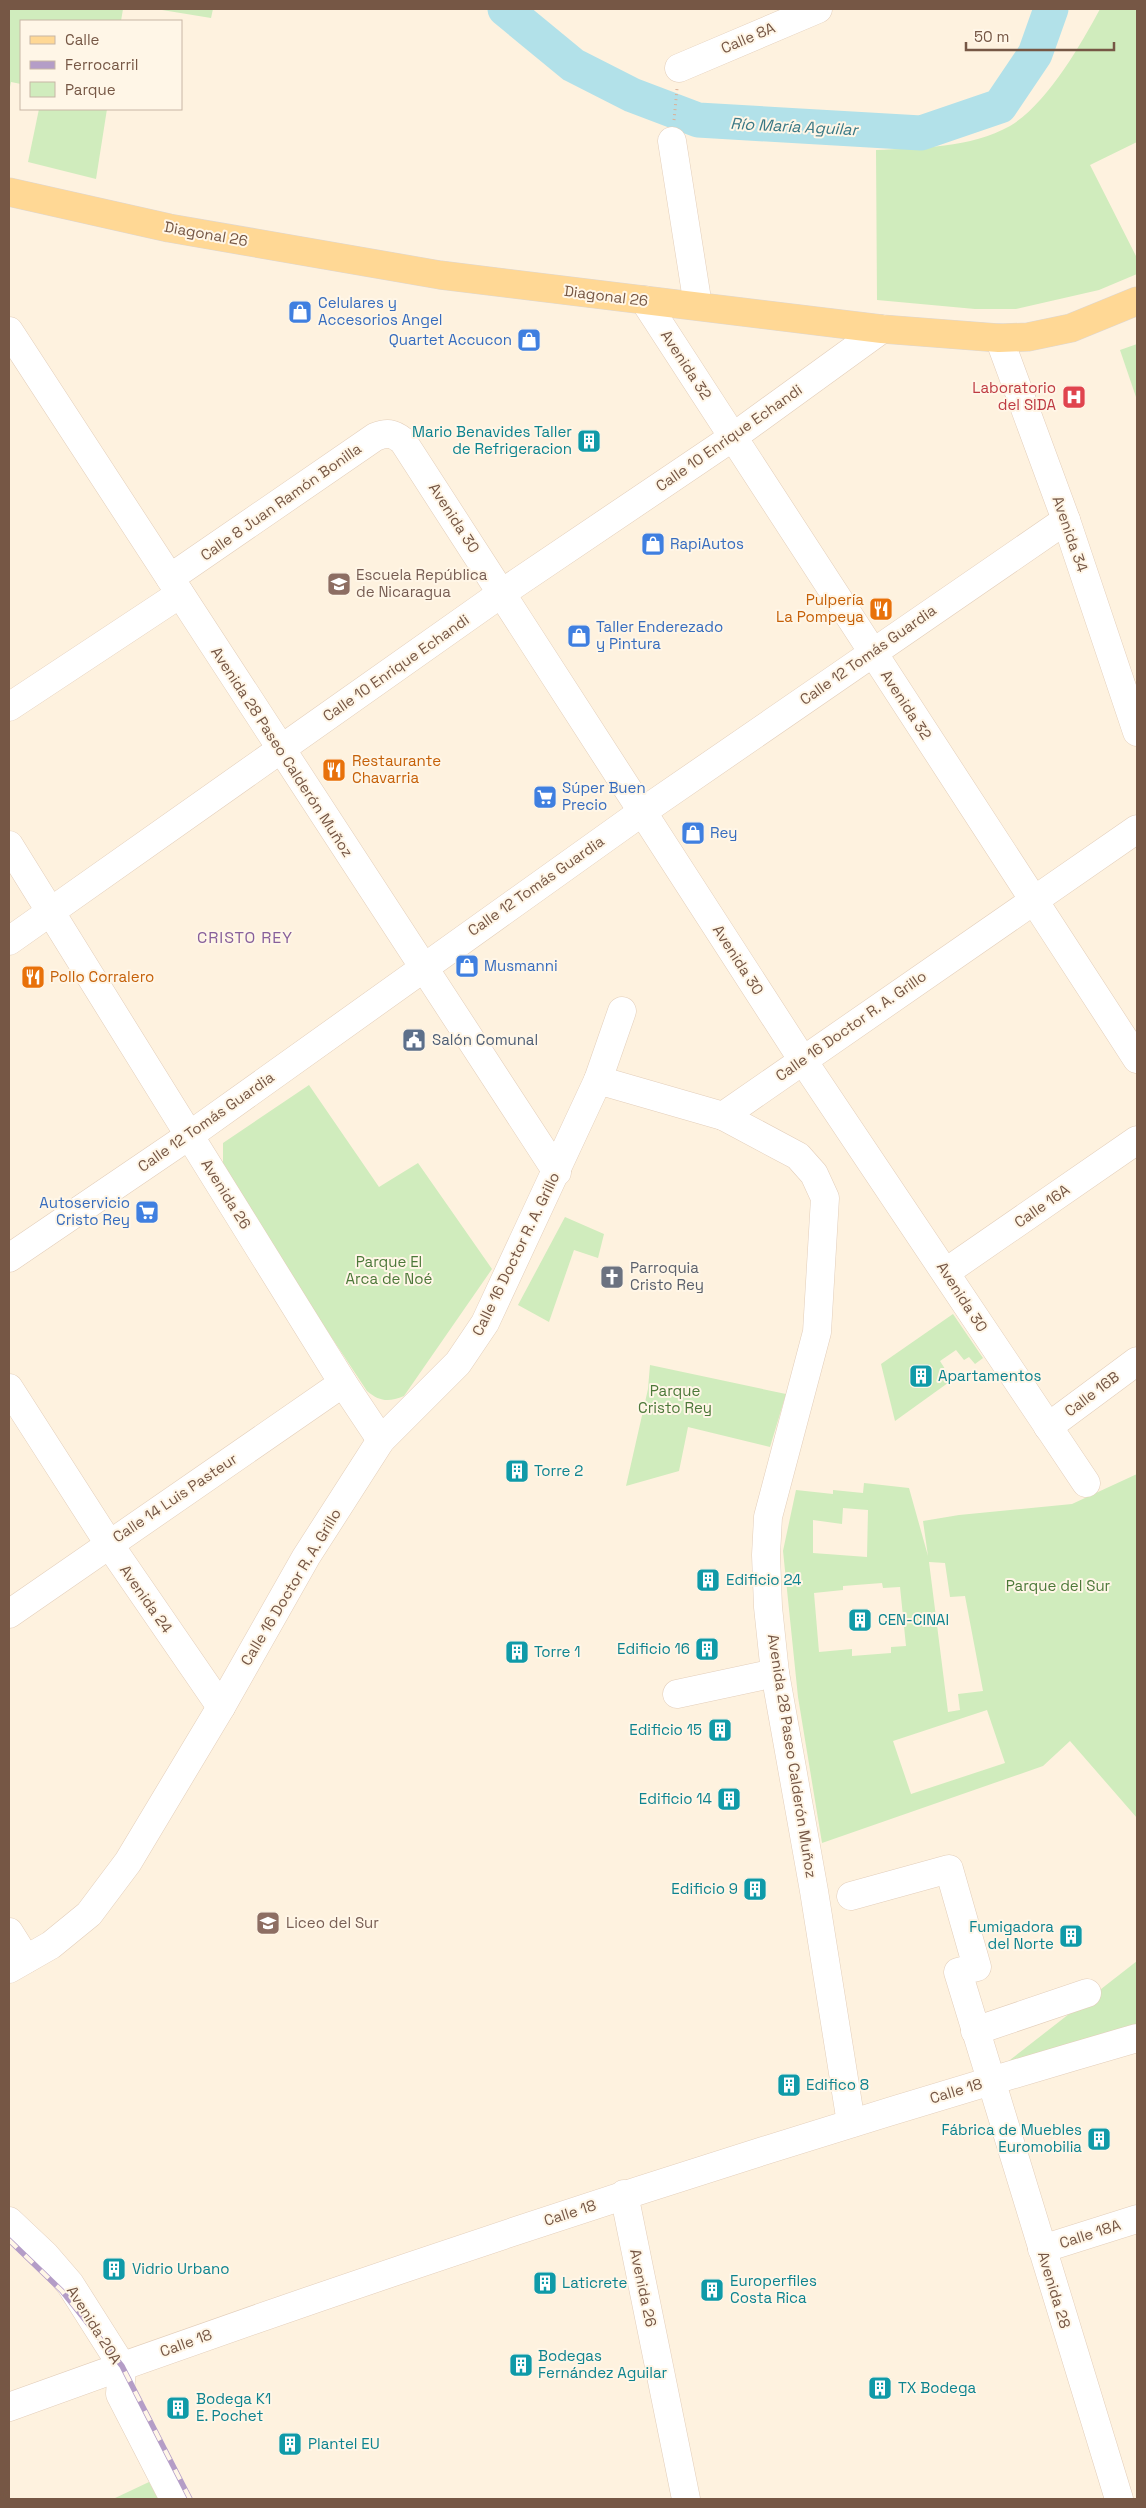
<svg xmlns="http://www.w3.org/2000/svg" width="1146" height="2508" viewBox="0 0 1146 2508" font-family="'Space Grotesk',sans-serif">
  <rect width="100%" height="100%" fill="#fef2df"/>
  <g fill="#d0ecbd" fill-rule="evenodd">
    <polygon points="9,9 123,9 121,21 21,21 21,84 11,82 9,92"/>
    <polygon points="156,9 213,9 211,18"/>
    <path d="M1100 9H1137V142L1090 165 1137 258V274L1099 290 1016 309H975L877 300 876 150C919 148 971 148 1010 126 1047 104 1080 46 1100 9Z"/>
    <polygon points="39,109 107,109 96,179 28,162"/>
    <polygon points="1137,344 1137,400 1120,350"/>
    <path d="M309 1085 379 1187 418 1163 492 1269 404 1396C389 1402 380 1402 367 1391L223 1173V1143Z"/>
    <polygon points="565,1217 604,1234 598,1258 574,1250 549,1322 518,1305"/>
    <polygon points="953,1314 983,1358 975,1364 969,1357 964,1360 956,1350 940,1361 952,1380 895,1421 881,1364"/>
    <polygon points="650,1365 786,1394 770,1447 688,1427 679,1471 626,1486 648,1389"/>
    <path d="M1137 1474V1818L1070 1741 1043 1766 822 1843 798 1697 783 1551 796 1490 833 1494V1490L863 1493 864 1483 909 1488 928 1556 923 1521 959 1515 1072 1504ZM843 1508 868 1510 867 1557 813 1553V1520L842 1524ZM929 1562 945 1563 950 1597 965 1596 983 1691 958 1694 960 1710 948 1712ZM882 1583 883 1588 900 1587 906 1646 891 1647V1653L852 1656V1649L819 1652 814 1593 843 1590V1586ZM987 1710 1005 1763 911 1794 893 1741Z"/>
    <polygon points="1137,1961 1137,2028 1001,2067"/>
    <polygon points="149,2482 158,2499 113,2499"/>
  </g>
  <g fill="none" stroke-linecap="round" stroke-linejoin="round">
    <polyline stroke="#b2e1e9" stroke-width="35" points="505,9 573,65 632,95 698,120 921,133 1000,106 1035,54 1051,9"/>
    <g stroke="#e3ceba" stroke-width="29">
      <g id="minor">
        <polyline points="679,68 818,9"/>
        <polyline points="672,141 698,306"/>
        <polyline points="644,300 1137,1059"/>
        <polyline points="9,331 557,1172"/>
        <polyline points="999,338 1066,520 1137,732"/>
        <path d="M170 578 375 437C387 432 393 433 403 441L802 1059 1086 1483"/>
        <polyline points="9,707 180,594"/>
        <polyline points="9,845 343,1383 381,1440"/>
        <polyline points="9,941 502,593 733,437 882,329"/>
        <polyline points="598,1080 622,1011"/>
        <polyline points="723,1116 798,1156 814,1174 825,1198 817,1332 768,1517 766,1555 768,1607 775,1673 814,1891 851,2123"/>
        <polyline points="9,1258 190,1135 642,812 1066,520"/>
        <polyline points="946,1272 1137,1140"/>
        <polyline points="9,1388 109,1544 221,1707"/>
        <polyline points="1048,1427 1137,1361"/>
        <polyline points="9,1614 343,1383"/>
        <polyline points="677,1694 775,1673"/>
        <polyline points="851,1896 949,1869 977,1967 958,1972 1119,2499"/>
        <polyline points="9,1932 26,1959"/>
        <polyline points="9,1969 51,1945 89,1914 128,1862 221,1707 306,1557 381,1440 458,1363 485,1323 598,1080 723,1116 1137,829"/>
        <polyline points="975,2031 1087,1993"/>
        <polyline points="624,2194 686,2499"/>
        <polyline points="9,2221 45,2255 70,2284 122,2366 120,2394 174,2499"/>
        <polyline points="1042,2249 1137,2219"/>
        <path d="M9 2407C381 2272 757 2148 1137 2038"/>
      </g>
    </g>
    <g stroke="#ded7d2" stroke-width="29">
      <polyline id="major" points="9,192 169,228 440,275 882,329 999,338 1028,337 1071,328 1137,301"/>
    </g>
    <polyline stroke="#dab298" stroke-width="3" stroke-dasharray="1 4" stroke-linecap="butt" points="674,120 677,89"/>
    <use href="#minor" stroke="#fff" stroke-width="28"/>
    <use href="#major" stroke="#ffd895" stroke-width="28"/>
    <g stroke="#b49dc7" stroke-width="5.5">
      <polyline id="rail" points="9,2240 62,2291 122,2366 190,2499"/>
    </g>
    <use href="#rail" stroke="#fff6e7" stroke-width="4" stroke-dasharray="11" stroke-linecap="butt"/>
  </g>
  <defs>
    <g id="shop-square" transform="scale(1.25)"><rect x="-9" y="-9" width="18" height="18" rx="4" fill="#3f7fe0" stroke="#fff6e7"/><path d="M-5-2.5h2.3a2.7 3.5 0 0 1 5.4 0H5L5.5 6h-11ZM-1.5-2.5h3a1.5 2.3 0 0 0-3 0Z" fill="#fff"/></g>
    <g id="hospital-square" transform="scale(1.25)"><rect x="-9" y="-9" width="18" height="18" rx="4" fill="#e0444e" stroke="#fff6e7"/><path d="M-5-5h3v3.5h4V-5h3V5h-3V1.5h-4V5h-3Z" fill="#fff"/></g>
    <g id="building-square" transform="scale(1.25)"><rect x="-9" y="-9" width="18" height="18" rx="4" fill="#0f9aa8" stroke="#fff6e7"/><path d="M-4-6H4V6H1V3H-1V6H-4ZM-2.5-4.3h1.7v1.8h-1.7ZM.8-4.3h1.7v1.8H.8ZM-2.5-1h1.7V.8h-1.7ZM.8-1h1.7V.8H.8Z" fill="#fff"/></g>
    <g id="school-square" transform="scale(1.25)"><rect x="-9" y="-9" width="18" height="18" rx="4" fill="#8d6e63" stroke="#fff6e7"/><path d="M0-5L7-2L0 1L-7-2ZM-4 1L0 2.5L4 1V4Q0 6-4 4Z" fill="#fff"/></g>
    <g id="restaurant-square" transform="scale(1.25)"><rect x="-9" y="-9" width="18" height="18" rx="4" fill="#e8710a" stroke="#fff6e7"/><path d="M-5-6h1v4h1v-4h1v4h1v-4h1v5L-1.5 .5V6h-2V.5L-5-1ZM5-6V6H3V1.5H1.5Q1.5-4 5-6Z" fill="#fff"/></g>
    <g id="supermarket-square" transform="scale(1.25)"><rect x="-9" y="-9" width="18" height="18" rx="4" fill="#3f7fe0" stroke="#fff6e7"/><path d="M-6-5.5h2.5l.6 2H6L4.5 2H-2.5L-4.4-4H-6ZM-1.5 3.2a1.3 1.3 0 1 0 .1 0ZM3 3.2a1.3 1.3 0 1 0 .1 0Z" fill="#fff"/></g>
    <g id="civic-square" transform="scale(1.25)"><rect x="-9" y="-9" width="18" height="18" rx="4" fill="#5c6f8a" stroke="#fff6e7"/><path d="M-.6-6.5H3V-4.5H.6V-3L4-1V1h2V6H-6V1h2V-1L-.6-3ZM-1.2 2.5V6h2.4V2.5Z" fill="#fff"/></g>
    <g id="church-square" transform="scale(1.25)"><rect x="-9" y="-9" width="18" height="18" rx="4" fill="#6b7280" stroke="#fff6e7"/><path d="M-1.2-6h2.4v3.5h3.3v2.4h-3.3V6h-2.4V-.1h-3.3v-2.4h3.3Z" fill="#fff"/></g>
  </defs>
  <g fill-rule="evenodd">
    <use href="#shop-square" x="300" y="312"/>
    <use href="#shop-square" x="529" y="340"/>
    <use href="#hospital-square" x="1074" y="397"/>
    <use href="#building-square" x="589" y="441"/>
    <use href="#shop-square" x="653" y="544"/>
    <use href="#school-square" x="339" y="584"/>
    <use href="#restaurant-square" x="881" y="609"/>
    <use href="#shop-square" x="579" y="636"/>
    <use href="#restaurant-square" x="334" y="770"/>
    <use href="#supermarket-square" x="545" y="797"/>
    <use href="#shop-square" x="693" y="833"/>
    <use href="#shop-square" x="467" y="966"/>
    <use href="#restaurant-square" x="33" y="977"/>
    <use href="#civic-square" x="414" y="1040"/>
    <use href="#supermarket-square" x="147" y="1212"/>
    <use href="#church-square" x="612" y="1277"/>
    <use href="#building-square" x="921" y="1376"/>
    <use href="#building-square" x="517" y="1471"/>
    <use href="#building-square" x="708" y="1580"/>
    <use href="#building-square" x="860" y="1620"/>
    <use href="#building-square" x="707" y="1649"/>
    <use href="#building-square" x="517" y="1652"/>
    <use href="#building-square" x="720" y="1730"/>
    <use href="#building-square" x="729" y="1799"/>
    <use href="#building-square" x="755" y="1889"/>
    <use href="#school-square" x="268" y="1923"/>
    <use href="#building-square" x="1071" y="1936"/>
    <use href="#building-square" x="789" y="2085"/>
    <use href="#building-square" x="1099" y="2139"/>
    <use href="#building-square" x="114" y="2269"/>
    <use href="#building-square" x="545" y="2283"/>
    <use href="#building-square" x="712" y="2290"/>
    <use href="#building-square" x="521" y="2365"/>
    <use href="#building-square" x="880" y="2388"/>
    <use href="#building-square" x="178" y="2408"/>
    <use href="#building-square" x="290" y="2444"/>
  </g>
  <g text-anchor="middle" stroke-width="4" stroke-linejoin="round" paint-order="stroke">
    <g font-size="15" fill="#765745" stroke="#fff6e7">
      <text transform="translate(748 38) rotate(-23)" y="5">Calle 8A</text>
      <text transform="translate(206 234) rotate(10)" y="5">Diagonal 26</text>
      <text transform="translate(606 296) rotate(7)" y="5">Diagonal 26</text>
      <text transform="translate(686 365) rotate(57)" y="5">Avenida 32</text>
      <text transform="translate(729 438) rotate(-35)" y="5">Calle 10 Enrique Echandi</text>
      <text transform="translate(281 502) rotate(-35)" y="5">Calle 8 Juan Ramón Bonilla</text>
      <text transform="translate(454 518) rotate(57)" y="5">Avenida 30</text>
      <text transform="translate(1070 534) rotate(71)" y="5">Avenida 34</text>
      <text transform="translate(868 655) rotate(-35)" y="5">Calle 12 Tomás Guardia</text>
      <text transform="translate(396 668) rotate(-35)" y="5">Calle 10 Enrique Echandi</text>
      <text transform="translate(906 705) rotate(57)" y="5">Avenida 32</text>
      <text transform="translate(282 752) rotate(57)" y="5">Avenida 28 Paseo Calderón Muñoz</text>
      <text transform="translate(536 886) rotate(-35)" y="5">Calle 12 Tomás Guardia</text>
      <text transform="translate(738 960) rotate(57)" y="5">Avenida 30</text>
      <text transform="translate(851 1026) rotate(-35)" y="5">Calle 16 Doctor R. A. Grillo</text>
      <text transform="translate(206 1122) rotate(-35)" y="5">Calle 12 Tomás Guardia</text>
      <text transform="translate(226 1194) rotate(58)" y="5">Avenida 26</text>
      <text transform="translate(1042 1206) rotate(-35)" y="5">Calle 16A</text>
      <text transform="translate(516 1254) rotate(-64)" y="5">Calle 16 Doctor R. A. Grillo</text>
      <text transform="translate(962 1297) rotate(57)" y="5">Avenida 30</text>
      <text transform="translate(1092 1394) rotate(-37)" y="5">Calle 16B</text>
      <text transform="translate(175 1498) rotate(-34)" y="5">Calle 14 Luis Pasteur</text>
      <text transform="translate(291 1587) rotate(-59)" y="5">Calle 16 Doctor R. A. Grillo</text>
      <text transform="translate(146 1599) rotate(55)" y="5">Avenida 24</text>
      <text transform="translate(792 1756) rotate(81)" y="5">Avenida 28 Paseo Calderón Muñoz</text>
      <text transform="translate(956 2091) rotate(-17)" y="5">Calle 18</text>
      <text transform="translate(570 2213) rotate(-18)" y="5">Calle 18</text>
      <text transform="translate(1090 2234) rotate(-18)" y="5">Calle 18A</text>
      <text transform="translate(643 2288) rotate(78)" y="5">Avenida 26</text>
      <text transform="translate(1054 2290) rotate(73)" y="5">Avenida 28</text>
      <text transform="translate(94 2325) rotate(58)" y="5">Avenida 20A</text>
      <text transform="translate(186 2343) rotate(-20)" y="5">Calle 18</text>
    </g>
    <g font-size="15" fill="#366cbe" stroke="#fff6e7" text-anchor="start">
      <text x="318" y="308">Celulares y<tspan x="318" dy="17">Accesorios Angel</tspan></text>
      <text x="512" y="345" text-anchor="end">Quartet Accucon</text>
      <text x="670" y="549">RapiAutos</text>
      <text x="596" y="632">Taller Enderezado<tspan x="596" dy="17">y Pintura</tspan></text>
      <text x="562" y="793">Súper Buen<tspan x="562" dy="17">Precio</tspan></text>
      <text x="710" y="838">Rey</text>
      <text x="484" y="971">Musmanni</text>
      <text x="130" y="1208" text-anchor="end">Autoservicio<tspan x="130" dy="17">Cristo Rey</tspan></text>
    </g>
    <g font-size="15" fill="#be3a42" stroke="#fff6e7" text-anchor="end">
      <text x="1056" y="393">Laboratorio<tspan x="1056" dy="17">del SIDA</tspan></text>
    </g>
    <g font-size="15" fill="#0d838f" stroke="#fff6e7" text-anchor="start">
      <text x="572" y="437" text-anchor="end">Mario Benavides Taller<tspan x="572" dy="17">de Refrigeracion</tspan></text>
      <text x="938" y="1381">Apartamentos</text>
      <text x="534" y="1476">Torre 2</text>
      <text x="726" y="1585">Edificio 24</text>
      <text x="878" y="1625">CEN-CINAI</text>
      <text x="690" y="1654" text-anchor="end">Edificio 16</text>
      <text x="534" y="1657">Torre 1</text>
      <text x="702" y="1735" text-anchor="end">Edificio 15</text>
      <text x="712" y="1804" text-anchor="end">Edificio 14</text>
      <text x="738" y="1894" text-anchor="end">Edificio 9</text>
      <text x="1054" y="1932" text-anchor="end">Fumigadora<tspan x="1054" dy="17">del Norte</tspan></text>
      <text x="806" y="2090">Edifico 8</text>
      <text x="1082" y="2135" text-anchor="end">Fábrica de Muebles<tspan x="1082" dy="17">Euromobilia</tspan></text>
      <text x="132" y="2274">Vidrio Urbano</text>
      <text x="730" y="2286">Europerfiles<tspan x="730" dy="17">Costa Rica</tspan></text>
      <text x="562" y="2288">Laticrete</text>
      <text x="538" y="2361">Bodegas<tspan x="538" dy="17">Fernández Aguilar</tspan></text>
      <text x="898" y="2393">TX Bodega</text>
      <text x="196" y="2404">Bodega K1<tspan x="196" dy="17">E. Pochet</tspan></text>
      <text x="308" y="2449">Plantel EU</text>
    </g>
    <g font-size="15" fill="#785e54" stroke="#fff6e7" text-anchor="start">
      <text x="356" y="580">Escuela República<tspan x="356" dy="17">de Nicaragua</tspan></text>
      <text x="286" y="1928">Liceo del Sur</text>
    </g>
    <g font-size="15" fill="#c56008" stroke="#fff6e7" text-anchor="start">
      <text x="864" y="605" text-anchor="end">Pulpería<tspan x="864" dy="17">La Pompeya</tspan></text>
      <text x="352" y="766">Restaurante<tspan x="352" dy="17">Chavarria</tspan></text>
      <text x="50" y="982">Pollo Corralero</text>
    </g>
    <g font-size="15" fill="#4e5e75" stroke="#fff6e7" text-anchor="start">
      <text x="432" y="1045">Salón Comunal</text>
    </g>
    <g font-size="15" fill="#4c7839" stroke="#fff6e7">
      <text x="389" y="1267">Parque El<tspan x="389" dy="17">Arca de Noé</tspan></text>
      <text x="675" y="1396">Parque<tspan x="675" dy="17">Cristo Rey</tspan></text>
      <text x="1058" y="1591">Parque del Sur</text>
    </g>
    <g font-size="15" fill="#5b616d" stroke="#fff6e7" text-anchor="start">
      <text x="630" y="1273">Parroquia<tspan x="630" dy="17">Cristo Rey</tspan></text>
    </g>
    <g font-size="16" font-style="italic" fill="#3a7885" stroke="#fff6e7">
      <text transform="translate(794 126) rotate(3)" y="6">Río María Aguilar</text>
    </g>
    <g font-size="16" letter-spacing="1" fill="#875f9b" stroke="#fff6e7">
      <text x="245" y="943">CRISTO REY</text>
    </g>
  </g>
  <rect width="1146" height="2508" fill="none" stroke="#765745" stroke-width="20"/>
  <rect x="20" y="20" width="162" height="90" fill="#fff6e7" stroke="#c8b6a6"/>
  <rect x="30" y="36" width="25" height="8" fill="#ffd895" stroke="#c8b6a6"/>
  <text x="65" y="45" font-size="15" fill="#765745">Calle</text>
  <rect x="30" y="61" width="25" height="8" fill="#b49dc7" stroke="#c8b6a6"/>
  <text x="65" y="70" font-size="15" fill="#765745">Ferrocarril</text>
  <rect x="30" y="82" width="25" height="15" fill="#d0ecbd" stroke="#c8b6a6"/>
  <text x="65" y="95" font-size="15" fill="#765745">Parque</text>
  <path d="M966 42v8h148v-8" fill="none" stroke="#765745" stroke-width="2.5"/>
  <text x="974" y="42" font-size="15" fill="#765745" stroke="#fff6e7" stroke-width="4" paint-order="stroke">50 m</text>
</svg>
